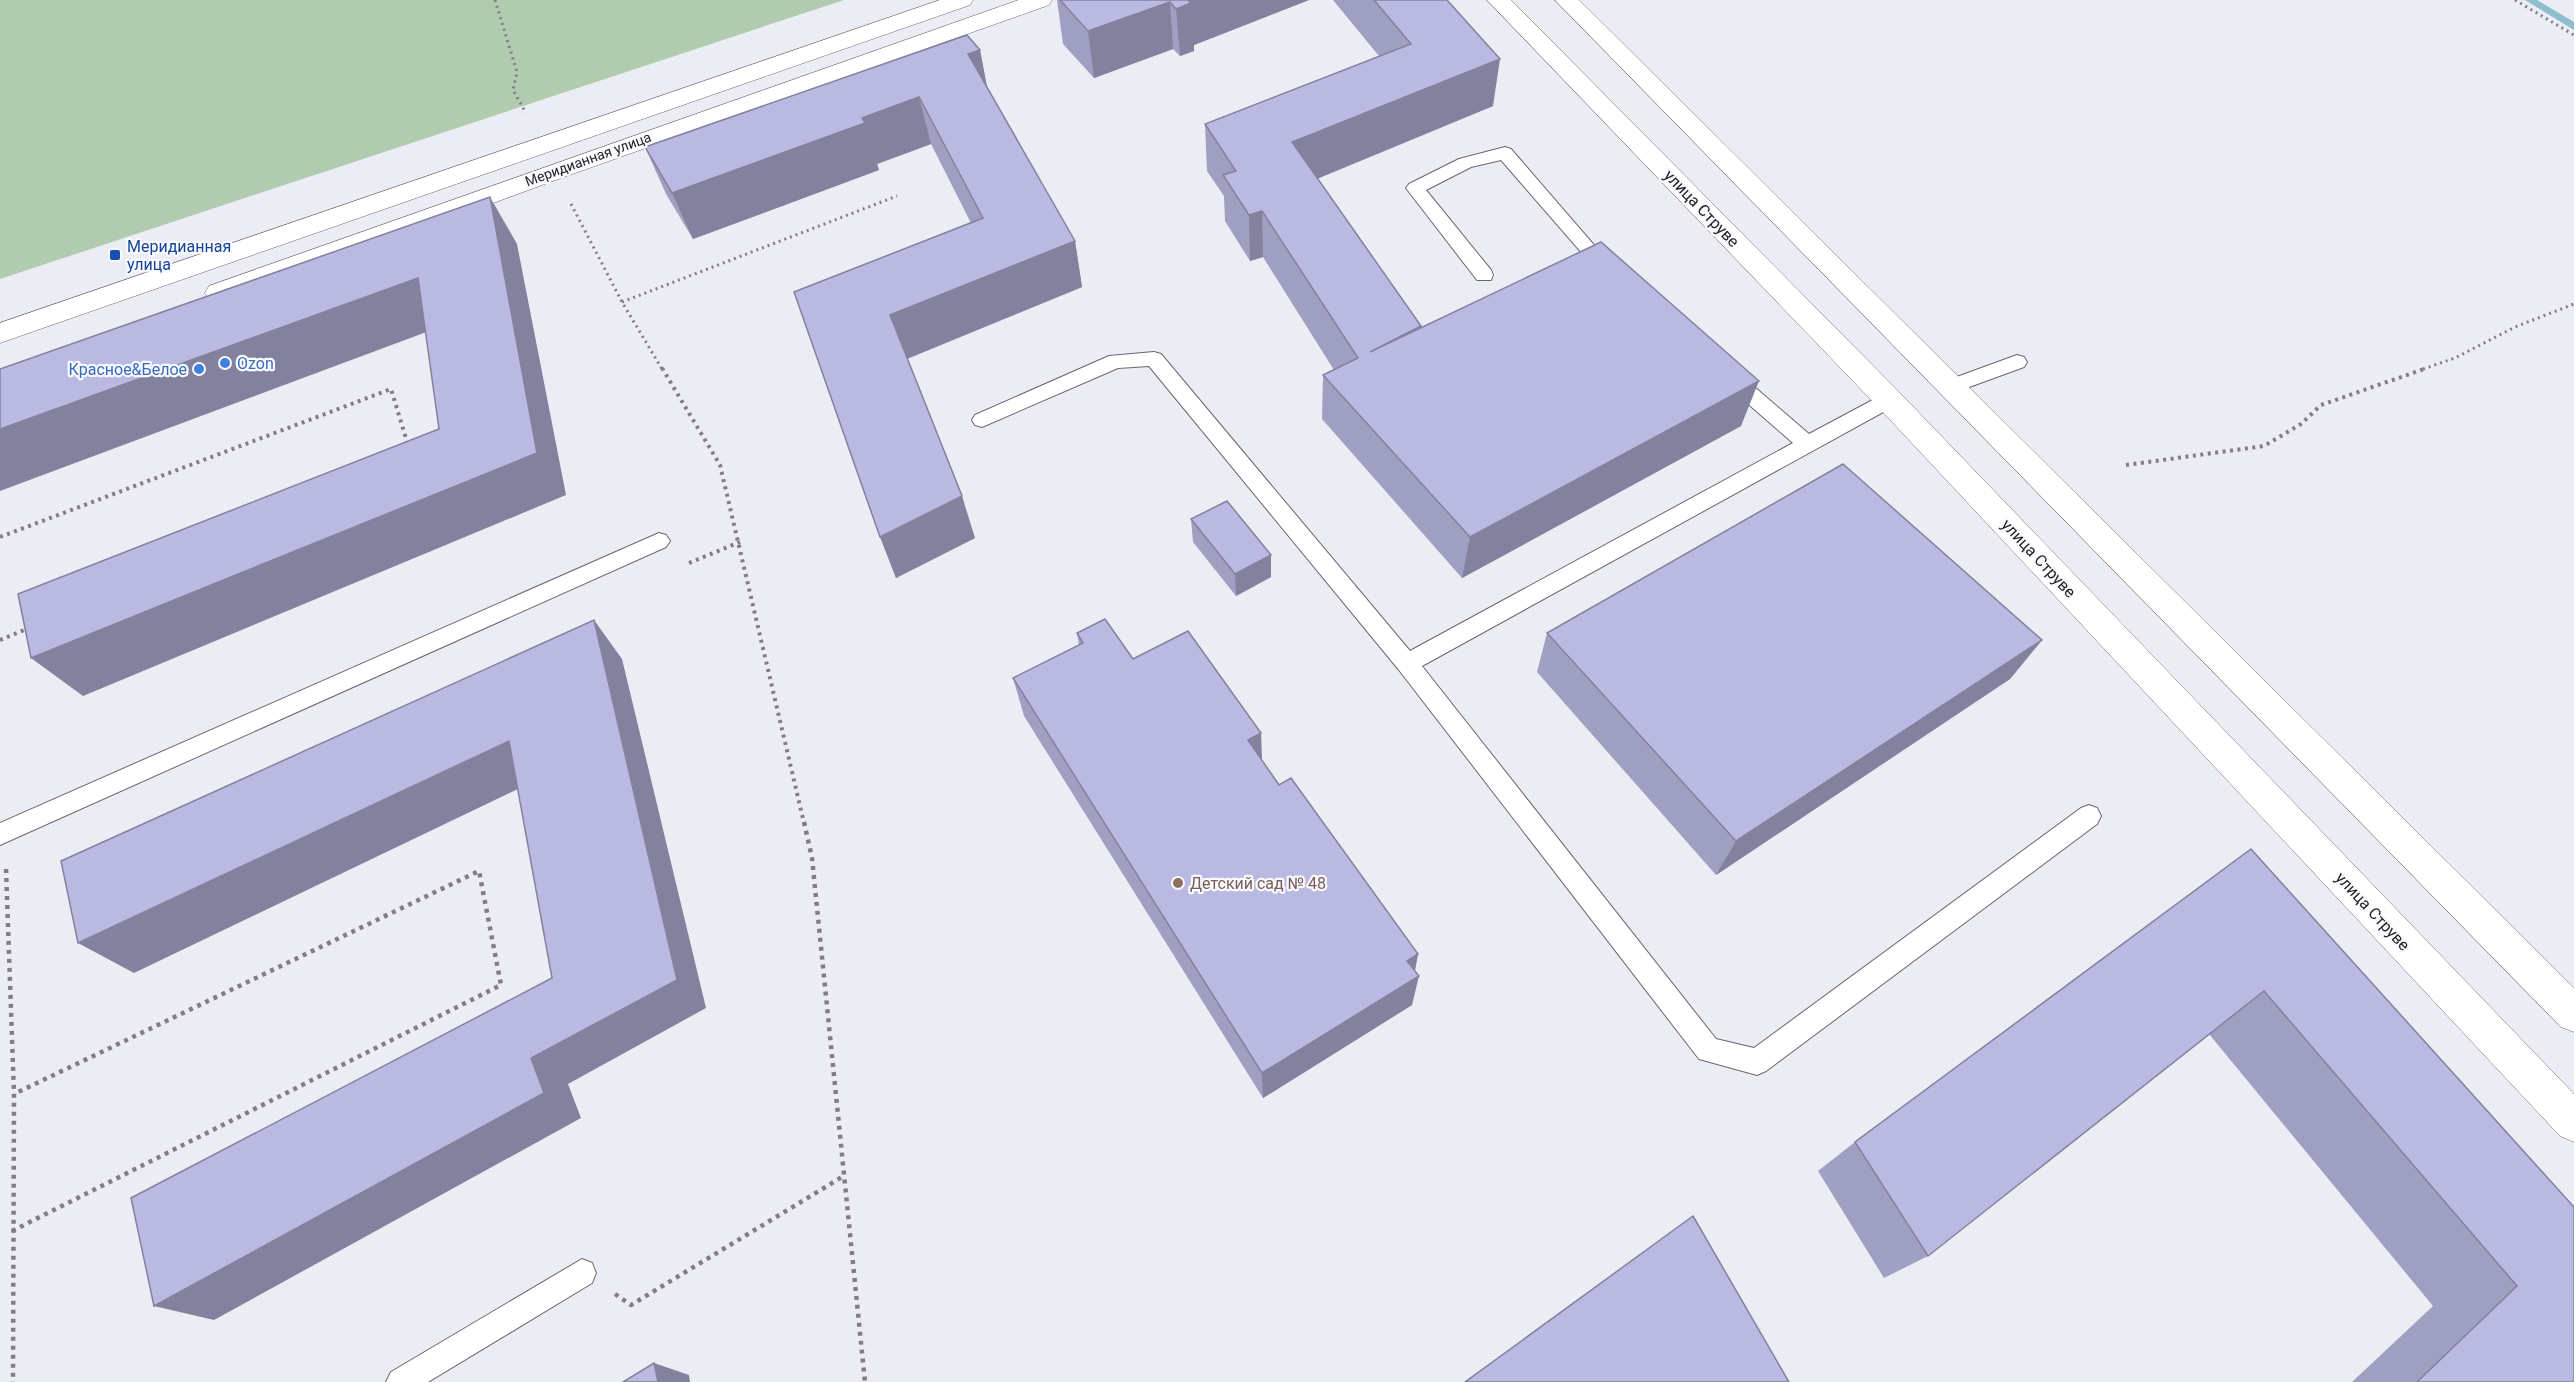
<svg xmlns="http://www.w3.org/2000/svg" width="2574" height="1382" viewBox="0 0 2574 1382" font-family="Roboto,sans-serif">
  <rect width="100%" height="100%" fill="#ececf5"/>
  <polygon fill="#b0cbb0" points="0,0 844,0 0,279"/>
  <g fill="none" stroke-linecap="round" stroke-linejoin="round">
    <polygon fill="#8cbecc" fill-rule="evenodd" points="2525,0 2537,0 2574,22 2574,30"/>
    <g stroke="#67676f" stroke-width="2">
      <g id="lane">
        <polygon points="1505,147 1511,149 1613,267 1616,271 1613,275 1601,275 1501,160 1471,167 1426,190 1491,270 1493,275 1491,280 1477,280 1406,188 1409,184 1459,159"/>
        <polygon points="1154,352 1161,354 1410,651 1793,443 1723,382 1720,377 1723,372 1737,372 1809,434 1882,395 1889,393 1896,395 1899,400 1896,405 1422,666 1716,1039 1754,1048 2081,808 2089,805 2097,808 2101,816 2097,824 1766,1071 1757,1075 1699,1059 1399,670 1149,366 1118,368 982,427 975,425 972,420 975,415 1109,356"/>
        <polygon points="2017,355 2024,357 2027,362 2024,367 1950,394 1943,392 1940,387 1943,382"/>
        <polygon points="659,533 666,535 670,541 666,547 0,845 0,823"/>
        <polygon points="582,1259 592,1263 596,1273 592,1283 428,1382 386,1382 391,1372"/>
      </g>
    </g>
    <g stroke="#67676f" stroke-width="1">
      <g id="street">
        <polygon points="940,0 973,0 970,5 0,343 0,323"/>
        <polygon points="1019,0 1052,0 1049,5 564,177 229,300 219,303 209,300 205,293 209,286"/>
        <polygon points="1487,0 1511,0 1899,392 2574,1094 2574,1142 2560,1136 1879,408"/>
        <polygon points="1555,0 1579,0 2574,988 2574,1032 2561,1027"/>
      </g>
    </g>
    <g stroke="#7e7e84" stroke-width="3" stroke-dasharray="2 4" stroke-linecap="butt">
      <polyline points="495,0 517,72 513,90 526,113"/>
      <polyline points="2515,0 2574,35"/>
      <polyline points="571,204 622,302 662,369"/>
      <polyline points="622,302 897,196"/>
      <polyline points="2423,369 2455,358 2515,327 2574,304"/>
    </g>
    <g stroke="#7e7e84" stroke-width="4" stroke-dasharray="3 4.5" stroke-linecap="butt">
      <polyline points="662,368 720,465 804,823"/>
      <polyline points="2126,465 2264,446 2301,424 2321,405 2427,368"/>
      <polyline points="0,537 391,389 408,445"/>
      <polyline points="689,563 740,542"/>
      <polyline points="0,640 29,628"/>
    </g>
    <g stroke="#7e7e84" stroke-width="4.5" stroke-dasharray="4 5" stroke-linecap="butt">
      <polyline points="804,822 812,858 865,1382"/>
      <polyline points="6,869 14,1094 13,1382"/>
      <polyline points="12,1231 501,985 479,871 14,1094"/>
      <polyline points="615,1294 631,1305 842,1177"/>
    </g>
    <use href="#lane" fill="#fff" fill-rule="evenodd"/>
    <use href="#street" fill="#fff" fill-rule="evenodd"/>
  </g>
  <g fill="#9f9fc2">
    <polygon points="1057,0 1309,0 1194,45 1194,51 1180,56 1173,49 1094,78 1063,44"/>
    <polygon points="1333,0 1447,0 1493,106 1317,179 1421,326 1420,329 1741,426 1462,578 1322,419 1323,375 1334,370 1263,257 1250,261 1225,221 1224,196 1207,171 1205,124 1379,56"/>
    <polygon points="980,50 987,88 1075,241 1082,287 907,359 975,538 896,578 794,292 971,223 931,144 877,164 879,170 693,239 666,194 645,147"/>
    <polygon points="1191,519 1271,577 1236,596 1193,542"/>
    <polygon points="1077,633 1133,659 1261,733 1262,761 1279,785 1418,954 1415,971 1412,1005 1263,1098 1024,716 1013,678 1079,645"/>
    <polygon points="1547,633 2042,640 2010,679 1716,875 1537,672"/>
    <polygon points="2251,849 2574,1207 2574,1382 2352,1382 2433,1306 2209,1034 1928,1256 1884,1278 1818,1171 1855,1142"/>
  </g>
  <g fill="#82829e">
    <polygon points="1187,0 1309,0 1194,45 1194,51 1180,56 1176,9"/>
    <polygon points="1170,2 1173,49 1094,78 1088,31"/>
    <polygon points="980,50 989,97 968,54"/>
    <polygon points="1500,59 1493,106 1292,189 1292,142"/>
    <polygon points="919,97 931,144 877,164 879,170 693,239 672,193 862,118"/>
    <polygon points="490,197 517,244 566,495 83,696 31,658 537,453"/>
    <polygon points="1262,211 1263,257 1250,261 1249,215"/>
    <polygon points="1075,241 1082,287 904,360 890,315"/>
    <polygon points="418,278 448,324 0,491 0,429"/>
    <polygon points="1421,326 1416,371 1370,352"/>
    <polygon points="1759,381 1741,426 1462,578 1470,537"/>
    <polygon points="962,496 975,538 896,578 880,537"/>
    <polygon points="1271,555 1271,577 1236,596 1235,574"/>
    <polygon points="594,620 622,659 706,1008 568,1084 581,1118 214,1320 154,1306 531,1058 677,980"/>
    <polygon points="2042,640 2010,679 1716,875 1736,841"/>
    <polygon points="1261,733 1262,770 1248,740"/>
    <polygon points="509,741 543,777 134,973 78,943"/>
    <polygon points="1418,954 1413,980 1419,976 1412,1005 1263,1098 1262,1073 1407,961"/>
    <polygon points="654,1363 689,1375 690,1382 658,1382"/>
  </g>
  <g fill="#b9b9e1" stroke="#82829e" stroke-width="1.5">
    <polygon points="1060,0 1188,0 1191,3 1176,9 1170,2 1088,31"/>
    <polygon points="1374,0 1447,0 1500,59 1292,142 1421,326 1370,352 1601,242 1759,381 1470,537 1323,375 1358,358 1262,211 1249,215 1223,175 1236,171 1205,124 1411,44"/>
    <polygon points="967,35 980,50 968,54 1075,241 890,315 962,496 880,537 794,292 983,218 919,97 862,118 865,123 672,193 645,147"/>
    <polygon points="490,197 537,453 31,658 18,594 439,429 418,278 0,429 0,369"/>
    <polygon points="1843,464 2042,640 1736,841 1547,633"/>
    <polygon points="1227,501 1271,555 1235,574 1191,519"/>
    <polygon points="1105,619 1133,659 1188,631 1261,733 1248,740 1279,785 1291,778 1418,954 1407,961 1419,976 1262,1073 1013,678 1083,643 1077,633"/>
    <polygon points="594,620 677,980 531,1058 544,1093 154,1306 131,1198 552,978 509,741 78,943 61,861"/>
    <polygon points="2251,849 2574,1207 2574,1382 2417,1382 2517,1286 2264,991 1928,1256 1855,1142"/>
    <polygon points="1693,1216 1789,1382 1465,1382"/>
    <polygon points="654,1363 658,1382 623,1382"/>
  </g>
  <rect fill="#1a4fb4" stroke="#f9faff" stroke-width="2" x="109" y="249" width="12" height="12" rx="3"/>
  <g fill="#3f7fe0" stroke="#f9faff" stroke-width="2">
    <circle cx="225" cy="363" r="6"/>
    <circle cx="199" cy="369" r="6"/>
  </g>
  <circle fill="#8d6e63" stroke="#f9faff" stroke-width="2" cx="1178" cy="883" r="6"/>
  <g text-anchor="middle" stroke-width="4.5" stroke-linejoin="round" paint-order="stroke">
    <g font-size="14" fill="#222225" stroke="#f9faff">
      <text transform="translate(588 159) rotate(-20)" y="5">Меридианная улица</text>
    </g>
    <g font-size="16" fill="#222225" stroke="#f9faff">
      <text transform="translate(1702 208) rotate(46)" y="6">улица Струве</text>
      <text transform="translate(2039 558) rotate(47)" y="6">улица Струве</text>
      <text transform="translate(2373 911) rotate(47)" y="6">улица Струве</text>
    </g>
    <g font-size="16" fill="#164399" stroke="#f9faff" text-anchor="start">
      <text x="127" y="252">Меридианная<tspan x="127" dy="18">улица</tspan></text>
    </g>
    <g font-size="16" fill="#366cbe" stroke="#f9faff" text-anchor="start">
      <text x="237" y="369">Ozon</text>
      <text x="187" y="375" text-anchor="end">Красное&amp;Белое</text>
    </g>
    <g font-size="16" fill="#785e54" stroke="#f9faff" text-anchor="start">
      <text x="1190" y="889">Детский сад № 48</text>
    </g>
  </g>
</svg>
